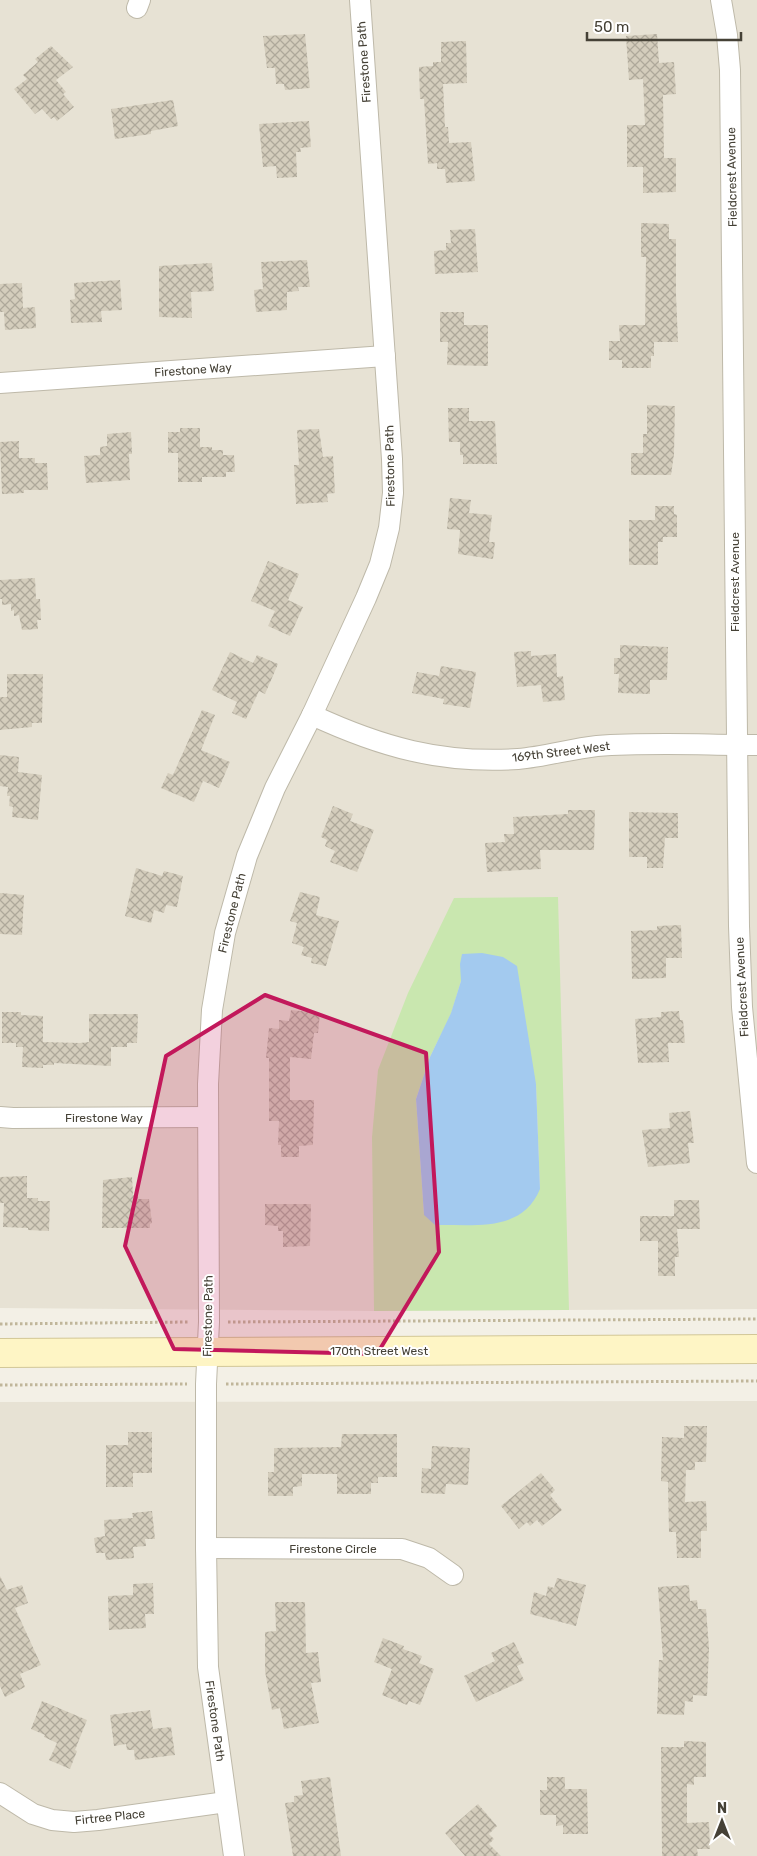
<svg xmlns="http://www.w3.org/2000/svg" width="757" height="1856" viewBox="0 0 757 1856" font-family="Rubik,sans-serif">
  <defs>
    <pattern id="building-cross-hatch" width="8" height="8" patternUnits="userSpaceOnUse" patternTransform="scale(1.25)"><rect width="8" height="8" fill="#d4cdbc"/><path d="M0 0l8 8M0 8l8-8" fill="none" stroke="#aea89a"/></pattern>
  </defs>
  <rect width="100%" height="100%" fill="#f3f0e6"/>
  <g fill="#e7e2d4">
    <polygon points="0,0 757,0 757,1309 374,1311 0,1308"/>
    <polygon points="757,1401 757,1856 0,1856 0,1402"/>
  </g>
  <path fill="#c9e7af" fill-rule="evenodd" d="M558 897 569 1310 374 1311 372 1137 378 1070 408 993 454 898ZM461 981 536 1084 540 1189 424 1215 416 1099 430 1057 451 1014Z"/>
  <path fill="#a3caef" d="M482 953 503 957 517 966 536 1084 540 1189C522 1233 474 1224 435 1225L424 1215 416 1099 430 1057 451 1013 461 981 460 964 462 954Z"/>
  <g fill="url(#building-cross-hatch)">
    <polygon points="305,34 310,88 285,90 284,84 276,84 275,68 267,68 263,36"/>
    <polygon points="657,34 659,63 674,62 676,94 663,95 664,158 676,158 676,192 643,193 643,167 627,167 627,125 645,125 643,79 629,80 626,36"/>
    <polygon points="466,41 467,83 443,84 445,127 448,127 449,143 471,142 475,181 446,183 445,169 437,169 437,163 428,164 424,99 420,99 419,67 433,66 433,62 441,62 441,42"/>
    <polygon points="51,46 73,67 56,80 66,92 63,94 74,107 57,121 54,117 51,119 42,109 35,114 14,89 27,79 23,75 38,62 35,59"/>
    <polygon points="173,100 178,126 151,131 151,134 115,139 111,109"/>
    <polygon points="309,121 311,147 300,148 301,152 296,152 297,177 277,178 276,166 263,167 259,124"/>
    <polygon points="641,223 669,224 669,239 676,239 676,295 678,342 654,342 654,356 651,356 651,368 622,368 622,360 609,360 609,341 620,341 619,325 645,325 646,257 641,257"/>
    <polygon points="475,229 478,272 435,274 434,251 446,250 446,243 451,243 450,230"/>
    <polygon points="307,260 310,287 298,287 299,291 287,292 287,310 256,312 254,290 263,289 261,262"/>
    <polygon points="212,263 214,291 191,292 192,318 159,317 159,266"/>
    <polygon points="120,280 122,310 101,311 102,322 71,323 70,300 75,299 74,283"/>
    <polygon points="22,283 23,308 35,307 36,328 5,330 4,312 0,312 0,284"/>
    <polygon points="440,312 464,312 464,325 488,325 488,366 447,365 448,342 440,342"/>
    <polygon points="647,405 675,406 674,454 671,475 631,475 631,453 643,453 643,434 647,434"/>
    <polygon points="448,408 469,408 469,421 495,421 497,464 463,464 463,455 460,455 460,442 449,442"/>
    <polygon points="180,428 200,428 200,447 212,447 212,450 223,450 223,455 234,455 235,472 226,472 226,477 202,477 202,482 178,482 178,453 168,453 168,432 180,432"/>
    <polygon points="319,429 323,457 333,456 335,493 327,494 328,502 296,504 294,465 299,465 297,430"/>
    <polygon points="131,432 132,454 129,454 130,480 86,483 84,456 100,455 100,447 107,446 107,434"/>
    <polygon points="19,441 19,458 35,458 35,463 47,463 48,490 24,490 24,493 2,494 0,442"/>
    <polygon points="450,498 471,500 469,513 492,515 489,542 495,542 493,559 458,554 460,530 447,529"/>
    <polygon points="655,506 674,506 674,514 677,515 677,537 663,537 663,542 658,542 658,565 629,565 629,520 655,520"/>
    <polygon points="268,561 299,574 288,600 303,607 290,636 268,626 275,611 251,601"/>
    <polygon points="35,578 36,599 40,599 41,620 37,620 38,629 22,630 19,615 14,616 14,610 11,611 11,604 2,605 2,599 0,599 0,580"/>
    <polygon points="620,645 668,647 667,680 650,680 650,694 618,693 619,674 614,674 614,658 620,658"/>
    <polygon points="531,651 531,656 556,654 557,677 563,676 565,700 543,702 541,685 517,687 514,652"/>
    <polygon points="230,652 253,663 257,655 278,664 265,694 259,691 246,719 232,713 237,702 212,690"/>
    <polygon points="441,666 476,672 470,708 443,704 444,699 412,693 417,672 439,676"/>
    <polygon points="7,674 43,674 42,723 32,723 32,727 0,730 0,697 7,697"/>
    <polygon points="202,710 215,715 201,750 230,762 219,788 203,781 194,802 161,788 168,773 173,775"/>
    <polygon points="0,755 19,757 18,772 42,775 38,820 12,817 13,807 9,806 10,796 7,796 8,787 0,786"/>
    <polygon points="333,806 353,814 350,821 374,830 357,872 330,862 335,851 325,846 327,840 321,837"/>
    <polygon points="568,810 595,810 594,850 540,850 541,869 487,872 485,843 505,842 504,834 514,834 513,817 568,814"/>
    <polygon points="629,812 678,813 678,838 665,838 663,868 647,868 647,857 629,857"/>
    <polygon points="136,868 162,876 164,871 183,876 177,907 166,905 164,913 154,910 151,923 125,916"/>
    <polygon points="300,892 320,897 316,915 339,921 326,966 311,963 312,958 301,955 304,947 292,943 297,923 290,921"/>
    <polygon points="0,893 24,895 22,935 0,934"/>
    <polygon points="681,925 682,958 666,958 666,978 632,979 631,931 657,930 657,926"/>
    <polygon points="291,1010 320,1013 318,1033 314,1033 311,1059 290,1057 290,1100 314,1100 313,1145 299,1146 299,1157 281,1157 281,1145 278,1145 279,1121 269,1121 269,1058 266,1058 269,1028 279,1029 279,1020 289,1021"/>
    <polygon points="679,1011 680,1020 683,1020 685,1043 668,1043 669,1062 638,1063 635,1019 661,1017 661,1012"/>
    <polygon points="2,1012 21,1012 21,1015 43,1016 43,1042 80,1043 89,1042 89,1014 138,1014 137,1043 127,1043 127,1047 111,1047 111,1066 54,1063 54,1065 43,1065 43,1068 22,1067 23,1047 16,1047 16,1043 2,1043"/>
    <polygon points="690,1111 694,1143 688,1143 690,1163 648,1167 642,1130 670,1128 669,1113"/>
    <polygon points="27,1176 27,1198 38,1198 38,1201 50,1201 49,1231 28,1230 28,1228 3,1227 4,1203 0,1203 0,1177"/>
    <polygon points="132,1177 133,1195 138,1195 138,1199 149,1199 152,1223 150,1224 150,1228 102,1228 103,1180"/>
    <polygon points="674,1200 699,1200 700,1229 677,1229 679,1257 675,1257 675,1276 658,1276 658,1241 640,1241 640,1216 674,1216"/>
    <polygon points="265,1204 311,1204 310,1246 283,1247 283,1231 278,1231 278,1226 265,1225"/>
    <polygon points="684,1426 707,1426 706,1462 695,1462 695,1470 686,1470 685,1502 706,1501 707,1531 701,1531 701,1558 677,1558 676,1532 669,1532 668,1482 661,1481 662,1437 684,1438"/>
    <polygon points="128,1432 152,1432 152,1473 133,1473 133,1487 106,1487 106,1445 128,1445"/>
    <polygon points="342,1434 397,1434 397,1477 378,1477 378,1483 371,1483 371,1494 337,1494 337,1474 302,1474 302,1486 293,1487 293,1496 268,1496 268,1472 274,1472 274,1448 341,1447"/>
    <polygon points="432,1446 470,1448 468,1485 446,1484 445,1494 421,1493 422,1468 431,1469"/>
    <polygon points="541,1473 555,1490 550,1495 562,1510 542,1526 537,1520 530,1526 527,1522 519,1529 501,1506"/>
    <polygon points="152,1511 155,1539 145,1539 146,1546 133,1547 134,1558 106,1560 105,1553 96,1553 94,1538 105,1536 104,1520 133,1518 132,1513"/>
    <polygon points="0,1576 7,1590 22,1585 28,1603 15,1608 41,1665 20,1674 25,1687 5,1697 0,1686"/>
    <polygon points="557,1578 586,1585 576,1626 530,1614 534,1592 546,1596 548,1586 554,1588"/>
    <polygon points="153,1583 154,1614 145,1614 146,1628 109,1630 108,1596 133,1595 133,1584"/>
    <polygon points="689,1585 690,1601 697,1600 698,1609 706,1609 709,1648 707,1696 693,1695 693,1702 685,1701 684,1715 657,1714 659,1660 663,1660 658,1587"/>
    <polygon points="275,1602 305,1602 306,1653 318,1652 321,1682 311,1683 319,1723 284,1729 280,1708 272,1710 265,1671 265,1632 276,1631"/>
    <polygon points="383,1638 404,1646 403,1649 422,1656 419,1663 434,1669 420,1705 409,1701 407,1705 382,1695 392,1669 374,1662"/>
    <polygon points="514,1642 524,1663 517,1666 524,1680 476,1702 464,1676 495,1661 491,1653"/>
    <polygon points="42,1701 87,1720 75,1750 77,1751 70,1769 49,1760 57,1743 44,1737 45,1735 31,1729"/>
    <polygon points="150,1710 153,1729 171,1727 175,1755 135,1760 134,1750 127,1750 126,1744 114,1746 110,1715"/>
    <polygon points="684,1741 706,1742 706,1777 694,1777 694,1785 687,1784 687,1823 709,1822 710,1849 697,1849 698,1856 662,1856 661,1747 684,1747"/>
    <polygon points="330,1777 341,1856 293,1856 285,1803 294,1802 294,1796 303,1795 301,1781"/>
    <polygon points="547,1777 565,1777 565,1789 587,1789 588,1834 563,1834 563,1825 556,1826 556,1815 540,1815 540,1790 547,1790"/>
    <polygon points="478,1804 497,1826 489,1834 494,1839 489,1844 501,1856 465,1856 445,1833"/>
  </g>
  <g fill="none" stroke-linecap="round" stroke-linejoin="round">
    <g stroke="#beb9a9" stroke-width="22">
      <g id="street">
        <polyline points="721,0 727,35 730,70 739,926 742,1007 757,1163"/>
        <polyline points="137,8 140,0"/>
        <polyline points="0,383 385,356"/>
        <path d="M312 715C381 747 441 764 518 759 544 757 570 749 597 746 650 742 704 745 757 745"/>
        <polyline points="0,1117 13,1118 208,1117"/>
        <polyline points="206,1548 402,1549 429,1558 453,1575"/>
        <polyline points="0,1793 33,1814 52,1820 74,1822 98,1820 226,1802"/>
        <polyline points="234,1856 208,1667 206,1548 206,1384 209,1322 208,1084 212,1010 225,933 247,856 275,788 312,715 366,598 380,564 389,528 393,493 392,459 360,0"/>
      </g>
    </g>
    <g stroke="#d2c797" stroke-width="30">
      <polyline id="secondary" points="0,1353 757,1349"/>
    </g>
    <g stroke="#c0b69a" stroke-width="3" stroke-dasharray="2.5 2.5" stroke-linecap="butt">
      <polyline points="228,1322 757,1319"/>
      <polyline points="0,1324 189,1322"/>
      <polyline points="226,1384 757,1381"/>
      <polyline points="0,1385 187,1384"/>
    </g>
    <use href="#street" stroke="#fff" stroke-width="20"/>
    <use href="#secondary" stroke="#fef5c5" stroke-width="28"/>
  </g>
  <path fill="#c2185b" fill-opacity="0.2" stroke="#c2185b" stroke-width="4" stroke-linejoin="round" d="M265 995 426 1053 439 1252 377 1354 174 1349 125 1246 166 1056Z"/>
  <g text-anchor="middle" stroke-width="4" stroke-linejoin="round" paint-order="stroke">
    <g font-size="12" fill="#454136" stroke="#fff">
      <text transform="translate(364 62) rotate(-94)" y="4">Firestone Path</text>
      <text transform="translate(732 177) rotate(-91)" y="4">Fieldcrest Avenue</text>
      <text transform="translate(193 370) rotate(-4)" y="4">Firestone Way</text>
      <text transform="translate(390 466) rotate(-91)" y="4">Firestone Path</text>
      <text transform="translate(735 582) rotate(-90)" y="4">Fieldcrest Avenue</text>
      <text transform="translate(561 752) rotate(-7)" y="4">169th Street West</text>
      <text transform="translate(232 913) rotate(-76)" y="4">Firestone Path</text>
      <text transform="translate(742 987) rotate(-93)" y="4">Fieldcrest Avenue</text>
      <text x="104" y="1122">Firestone Way</text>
      <text transform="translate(208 1316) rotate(-89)" y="4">Firestone Path</text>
      <text x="379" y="1355">170th Street West</text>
      <text x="333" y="1553">Firestone Circle</text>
      <text transform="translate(215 1721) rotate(82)" y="4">Firestone Path</text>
      <text transform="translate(110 1817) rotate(-6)" y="4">Firtree Place</text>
    </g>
  </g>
  <g transform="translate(722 1821)" stroke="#ffffff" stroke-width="4" paint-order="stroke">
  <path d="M0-4L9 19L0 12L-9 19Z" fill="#454136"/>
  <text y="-8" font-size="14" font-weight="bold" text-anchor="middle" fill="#454136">N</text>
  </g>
  <path d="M587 32v8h154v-8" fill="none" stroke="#454136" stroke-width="2.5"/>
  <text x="594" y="32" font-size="15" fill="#454136" stroke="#ffffff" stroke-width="4" paint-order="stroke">50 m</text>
</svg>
